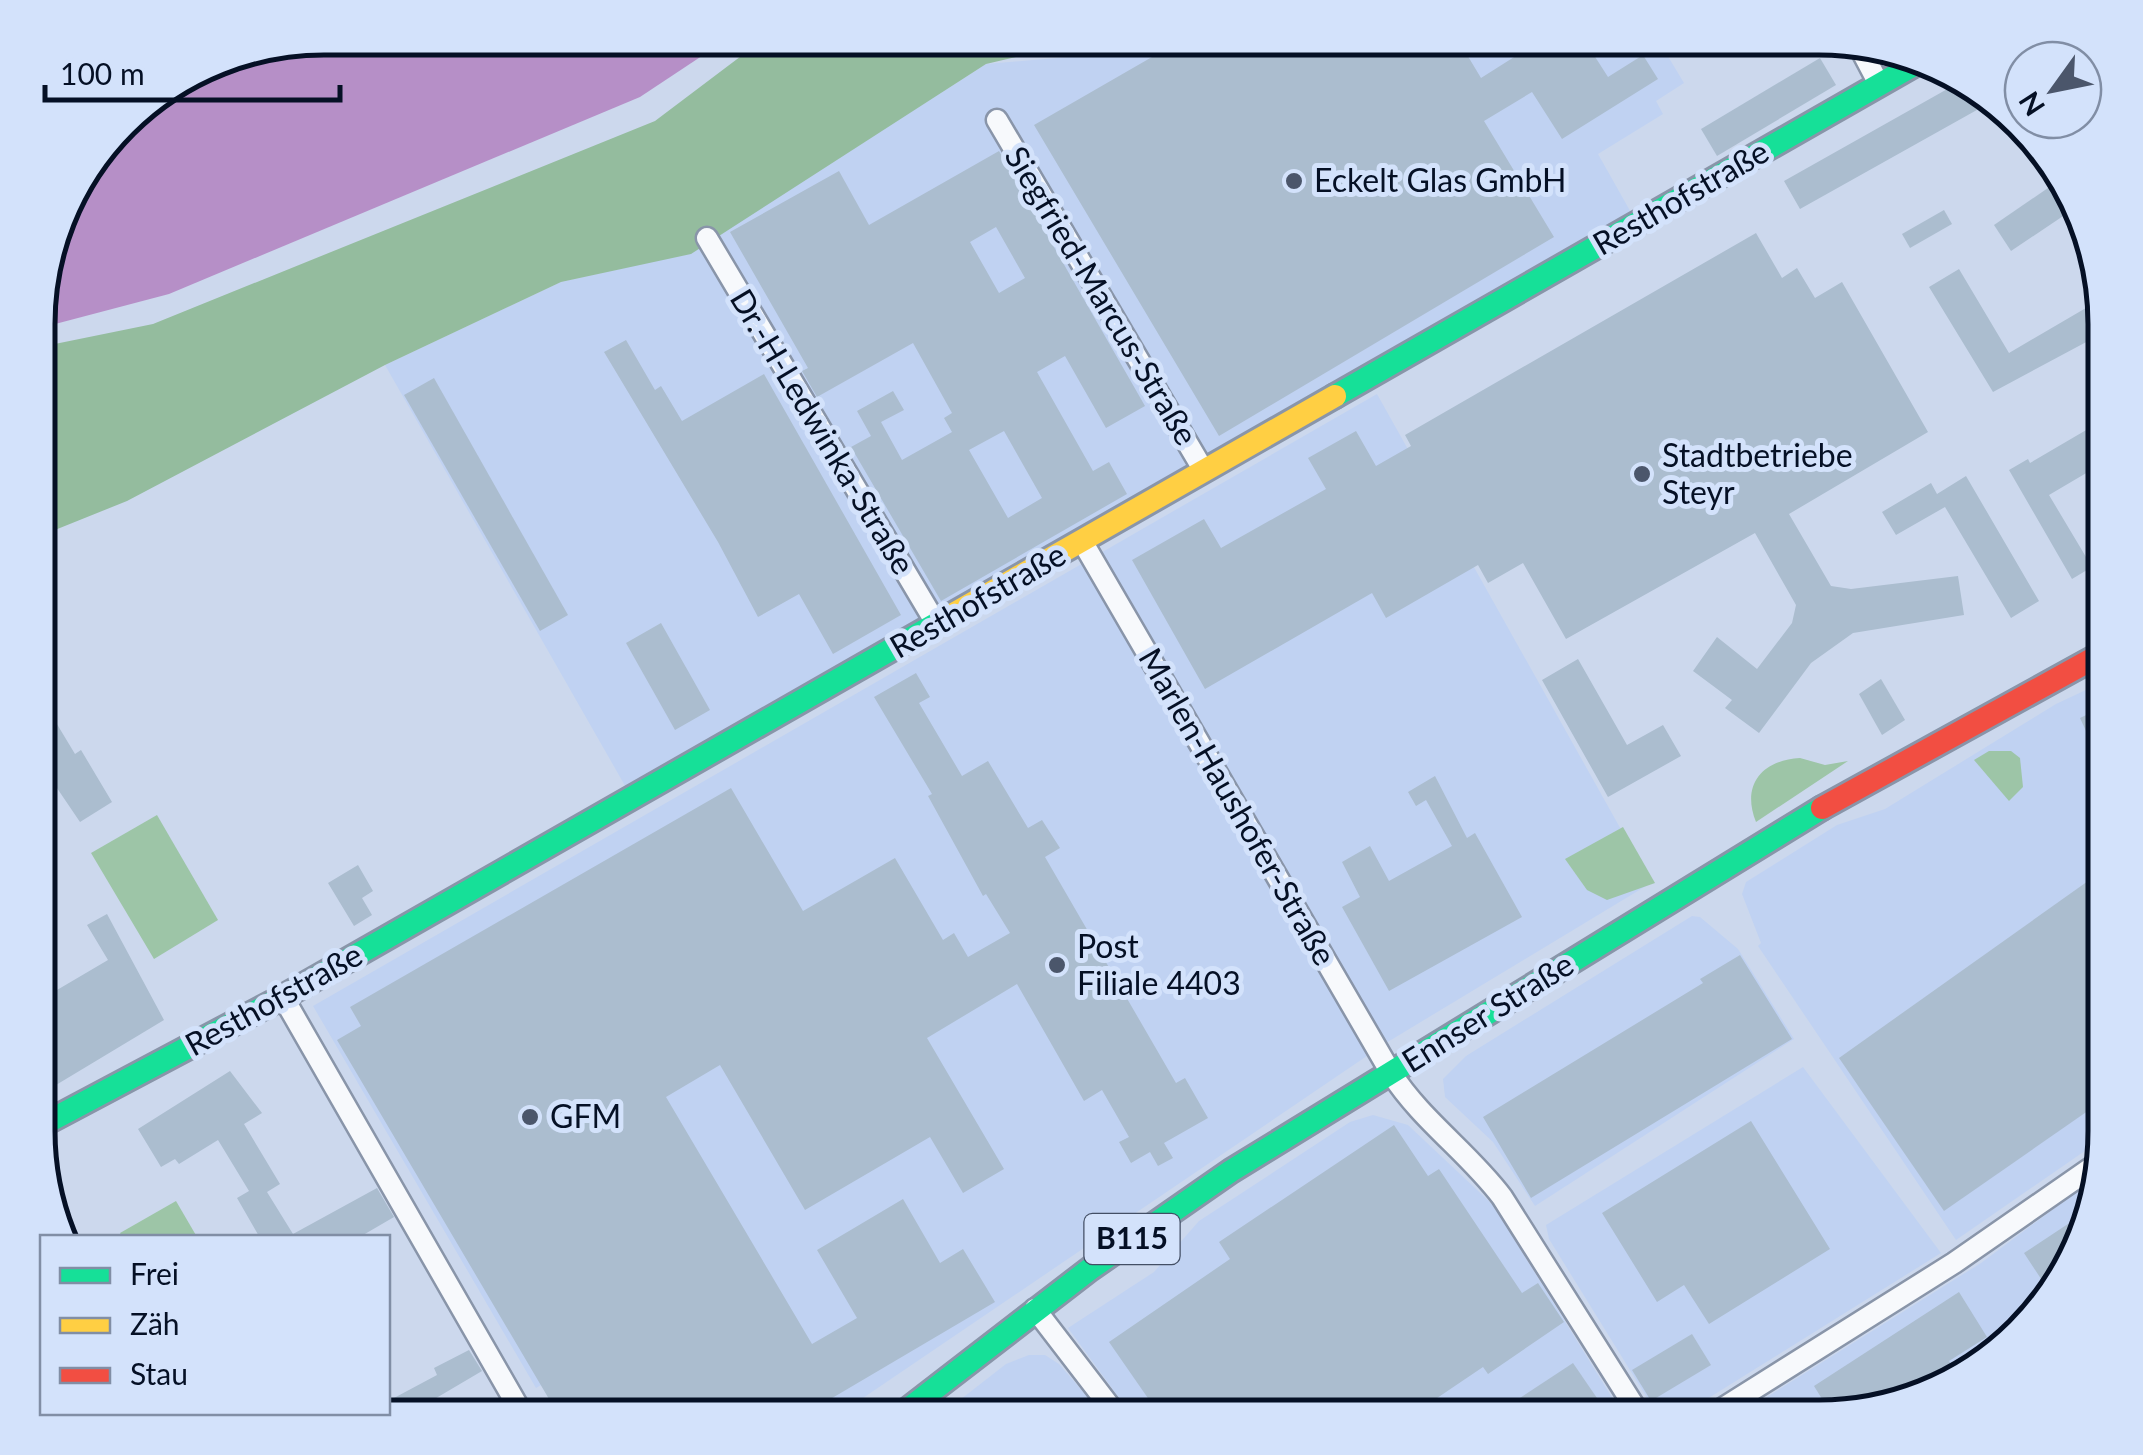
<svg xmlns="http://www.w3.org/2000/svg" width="2143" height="1455" viewBox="0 0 2143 1455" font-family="Lato,sans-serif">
  <rect width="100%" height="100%" fill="#ccd8ed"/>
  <g fill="#c0d2f2">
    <polygon points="1179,38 1657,38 1684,83 1656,101 1663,114 1598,154 1633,216 628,791 385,365 561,282 691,253 986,64 1162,49"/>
    <polygon points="1377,394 1651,883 1386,1043 835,1417 747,1417 682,1303 536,1388 313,1006"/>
    <polygon points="2105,681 2105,1137 1956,1240 1758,946 1761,943 1742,894 1746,882 1837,825 1885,809 2056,704"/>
    <polygon points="1692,916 1700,917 1738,949 1794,1039 1535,1206 1493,1142 1445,1097 1443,1079 1466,1056"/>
    <polygon points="1803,1067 1941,1253 1678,1417 1659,1417 1549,1239 1546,1225"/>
    <polygon points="1373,1115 1408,1125 1493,1205 1624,1417 1133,1417 1068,1328 1154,1272 1199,1221 1350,1122"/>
    <polygon points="2094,1179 2047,1305 1946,1388 1820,1417 1735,1417 1981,1263"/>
    <polygon points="1029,1355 1045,1355 1059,1364 1105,1417 938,1417 1006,1364"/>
  </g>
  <g fill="#9dc5a7">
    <polygon points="1989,751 2011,751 2020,758 2023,787 2009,801 1974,760"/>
    <path d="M1800 758 1825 765 1848 761 1756 822C1741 785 1762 760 1800 758Z"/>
    <polygon points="157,815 218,920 154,959 91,853"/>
    <polygon points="1623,827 1655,883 1607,900 1587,890 1565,859"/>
    <polygon points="176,1201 197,1237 122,1237 120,1233"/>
  </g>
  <polygon fill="#94bc9e" points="765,38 1098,38 986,64 691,254 561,282 385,365 127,501 40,536 40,347 153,324 655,121"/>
  <polygon fill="#b68fc7" points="324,38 729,38 640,97 169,294 40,328 40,286 76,181 136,108 231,53"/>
  <g fill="#abbdcf" fill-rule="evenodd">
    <polygon points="1185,38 1457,38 1481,78 1544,38 1583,38 1608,77 1643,55 1658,79 1562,139 1532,92 1484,121 1554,237 1219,436 1034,125"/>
    <polygon points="1684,38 1745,38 1746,48 1686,56"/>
    <polygon points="1820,58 1836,85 1717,156 1701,129"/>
    <polygon points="1958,83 1988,94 1980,99 1984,106 1800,209 1784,181"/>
    <path d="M999 151 1145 406 1106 428 1065 356 1037 372 1093 471 1109 462 1127 494 941 601 851 447 871 436 857 411 893 391 904 410 881 422 902 460 952 432 944 418 952 413 913 343 817 397 802 371 808 368 730 232 839 171 869 225ZM996 227 1025 278 999 293 970 242ZM1004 431 1042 498 1008 518 969 450Z"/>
    <polygon points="2064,177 2075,208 2011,251 1994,225"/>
    <polygon points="1944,210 1952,224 1910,248 1902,234"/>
    <polygon points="1756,233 1782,278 1797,268 1815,298 1842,282 1928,432 1789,514 1831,586 1851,589 1958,576 1964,615 1853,633 1811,663 1759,733 1725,708 1732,700 1693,671 1717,637 1757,669 1792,623 1796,605 1755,533 1566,639 1523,563 1488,583 1478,565 1386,618 1372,593 1205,689 1132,560 1204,519 1221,548 1326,489 1308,458 1356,431 1376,466 1411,446 1405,435"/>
    <polygon points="1959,269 2009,353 2103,298 2105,332 1993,392 1929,287"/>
    <polygon points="626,340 655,390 661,386 682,421 764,374 901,615 833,654 799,594 758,617 718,542 604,352"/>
    <polygon points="434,378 568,615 540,631 404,395"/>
    <polygon points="2105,419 2105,462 2049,495 2092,567 2072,579 2009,470 2028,459 2030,463"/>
    <polygon points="1966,476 2039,601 2011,618 1945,507 1896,535 1882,512 1931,483 1937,494"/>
    <polygon points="661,623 710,710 675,730 626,643"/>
    <polygon points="1578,659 1627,745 1663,725 1681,756 1608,797 1542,680"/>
    <polygon points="916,673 930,697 919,703 962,776 988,761 1028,828 1042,820 1060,848 1045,857 1176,1083 1185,1078 1208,1118 1164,1143 1173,1158 1158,1166 1150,1152 1131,1163 1119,1142 1129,1137 1102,1090 1084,1101 1017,984 927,1038 1004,1169 963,1193 930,1137 805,1210 720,1065 666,1097 812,1344 857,1318 817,1250 903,1199 940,1263 963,1249 995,1302 800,1417 650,1417 644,1407 627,1417 553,1417 544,1402 549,1399 337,1040 361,1026 350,1007 731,788 803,911 895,858 943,940 954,933 968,957 1010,933 986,894 983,896 928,796 932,794 874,697"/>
    <polygon points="1881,679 1905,720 1882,735 1859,694"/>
    <polygon points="40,696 75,754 81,750 112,802 80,822 40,763"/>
    <polygon points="2105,706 2105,772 2080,718"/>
    <polygon points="1435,776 1467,838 1475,833 1522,917 1389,991 1342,907 1360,897 1342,862 1370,846 1389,881 1452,846 1426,800 1416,806 1408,792"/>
    <polygon points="358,865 373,891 362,898 372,915 354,926 328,883"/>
    <polygon points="2105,869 2105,1099 1944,1211 1839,1058"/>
    <polygon points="107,914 164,1020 56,1085 40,1058 40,1000 108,960 87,925"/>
    <polygon points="1740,955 1792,1039 1531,1198 1483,1117 1703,983 1700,979"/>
    <polygon points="230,1071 262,1113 244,1124 280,1184 267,1192 293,1234 377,1188 394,1217 358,1238 260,1238 237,1198 249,1191 218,1140 179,1164 175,1159 161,1167 138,1129"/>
    <polygon points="1751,1121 1830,1249 1709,1324 1684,1285 1657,1302 1602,1213"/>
    <polygon points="1394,1125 1428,1176 1439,1169 1522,1293 1538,1283 1564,1322 1488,1374 1483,1367 1409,1417 1196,1417 1192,1411 1183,1417 1161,1417 1109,1342 1230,1259 1219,1242"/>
    <polygon points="2080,1216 2059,1272 2051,1294 2024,1253"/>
    <polygon points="1959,1292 1987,1337 1949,1361 1959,1377 1946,1388 1832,1415 1814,1386"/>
    <polygon points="1692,1334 1711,1365 1651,1401 1632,1370"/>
    <polygon points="469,1350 482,1371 404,1417 394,1398 437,1375 434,1368"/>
    <polygon points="1573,1363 1610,1417 1491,1417"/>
  </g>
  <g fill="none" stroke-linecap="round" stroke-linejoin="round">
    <g stroke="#8995a9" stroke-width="25">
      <g id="street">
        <polyline points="1859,46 1879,84"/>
        <polyline points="997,120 1204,471"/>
        <polyline points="707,238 937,625"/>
        <path d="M1082 541 1391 1073C1422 1121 1468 1152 1502 1197L1641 1417"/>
        <polyline points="283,997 524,1417"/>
        <polyline points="1035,1309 1118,1417"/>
        <polyline points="1709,1417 1954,1263 2101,1161"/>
      </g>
    </g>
    <g stroke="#8995a9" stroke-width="28">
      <g id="fast">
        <polyline points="1335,396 1912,66"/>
        <polyline points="40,1126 283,997 941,621"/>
        <polyline points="898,1417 1090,1269 1231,1171 1822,808"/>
      </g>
    </g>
    <g stroke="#8995a9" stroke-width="28">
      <polyline id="slow" points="941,621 1335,396"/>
    </g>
    <g stroke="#8995a9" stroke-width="28">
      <polyline id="jam" points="1822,808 2105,652"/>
    </g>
    <use href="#street" stroke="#f7f9fc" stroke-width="20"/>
    <use href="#fast" stroke="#16e098" stroke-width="22"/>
    <use href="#slow" stroke="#ffcf43" stroke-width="22"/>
    <use href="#jam" stroke="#f24e42" stroke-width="22"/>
  </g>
  <g fill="#4b566b" stroke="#d3e2fb" stroke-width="4">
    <circle cx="1294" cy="181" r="10"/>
    <circle cx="1642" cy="474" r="10"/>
    <circle cx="1057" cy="965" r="10"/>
    <circle cx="530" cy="1117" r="10"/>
  </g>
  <g text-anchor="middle" stroke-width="10" stroke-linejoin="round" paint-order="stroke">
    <rect fill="#d3e2fb" stroke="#434f65" stroke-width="2.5" x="1084.5" y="1214" width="95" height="50" rx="8"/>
    <g font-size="30" font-weight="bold" fill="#051025">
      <text x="1132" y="1249">B115</text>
    </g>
    <g font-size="32" fill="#051025" stroke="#d3e2fb" text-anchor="start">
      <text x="1314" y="192">Eckelt Glas GmbH</text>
      <text x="1662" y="467">Stadtbetriebe<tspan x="1662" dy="37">Steyr</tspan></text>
      <text x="1077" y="958">Post<tspan x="1077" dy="37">Filiale 4403</tspan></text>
      <text x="550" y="1128">GFM</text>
    </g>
    <g font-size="32" fill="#051025" stroke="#d3e2fb">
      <text transform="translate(1681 198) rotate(-30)" y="11">Resthofstraße</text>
      <text transform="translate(1101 296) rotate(59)" y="11">Siegfried-Marcus-Straße</text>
      <text transform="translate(822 432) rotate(59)" y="11">Dr.-H-Ledwinka-Straße</text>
      <text transform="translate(978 601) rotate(-30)" y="11">Resthofstraße</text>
      <text transform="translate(1237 807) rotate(60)" y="11">Marlen-Haushofer-Straße</text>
      <text transform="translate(274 1000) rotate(-29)" y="11">Resthofstraße</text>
      <text transform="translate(1488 1013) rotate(-32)" y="11">Ennser Straße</text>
    </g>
  </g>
  <path d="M0 0H2143V1455H0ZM324 55H1819A269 269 0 0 1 2088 324V1131A269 269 0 0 1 1819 1400H324A269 269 0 0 1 55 1131V324A269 269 0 0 1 324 55Z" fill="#d3e2fb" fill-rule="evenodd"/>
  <path fill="none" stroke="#051025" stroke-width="5" d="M324 55H1819A269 269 0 0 1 2088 324V1131A269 269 0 0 1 1819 1400H324A269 269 0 0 1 55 1131V324A269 269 0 0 1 324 55Z"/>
  <rect x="40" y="1235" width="350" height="180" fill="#d3e2fb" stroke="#818ea5" stroke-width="2.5"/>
  <rect x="60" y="1268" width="50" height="15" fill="#16e098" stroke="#818ea5" stroke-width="2.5"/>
  <text x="130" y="1285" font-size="30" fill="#051025">Frei</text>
  <rect x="60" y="1318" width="50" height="15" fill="#ffcf43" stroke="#818ea5" stroke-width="2.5"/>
  <text x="130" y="1335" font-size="30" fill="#051025">Zäh</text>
  <rect x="60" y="1368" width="50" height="15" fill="#f24e42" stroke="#818ea5" stroke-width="2.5"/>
  <text x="130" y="1385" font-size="30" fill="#051025">Stau</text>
  <g transform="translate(2053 90) rotate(237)"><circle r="48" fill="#d3e2fb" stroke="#818ea5" stroke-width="2.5"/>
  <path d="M0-8L18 38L0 25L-18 38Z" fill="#4b566b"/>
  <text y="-15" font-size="28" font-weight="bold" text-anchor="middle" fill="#051025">N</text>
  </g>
  <path d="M45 85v15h295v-15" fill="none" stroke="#051025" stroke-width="5"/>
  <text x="60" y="85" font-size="30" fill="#051025" stroke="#d3e2fb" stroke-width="8" paint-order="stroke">100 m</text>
</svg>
